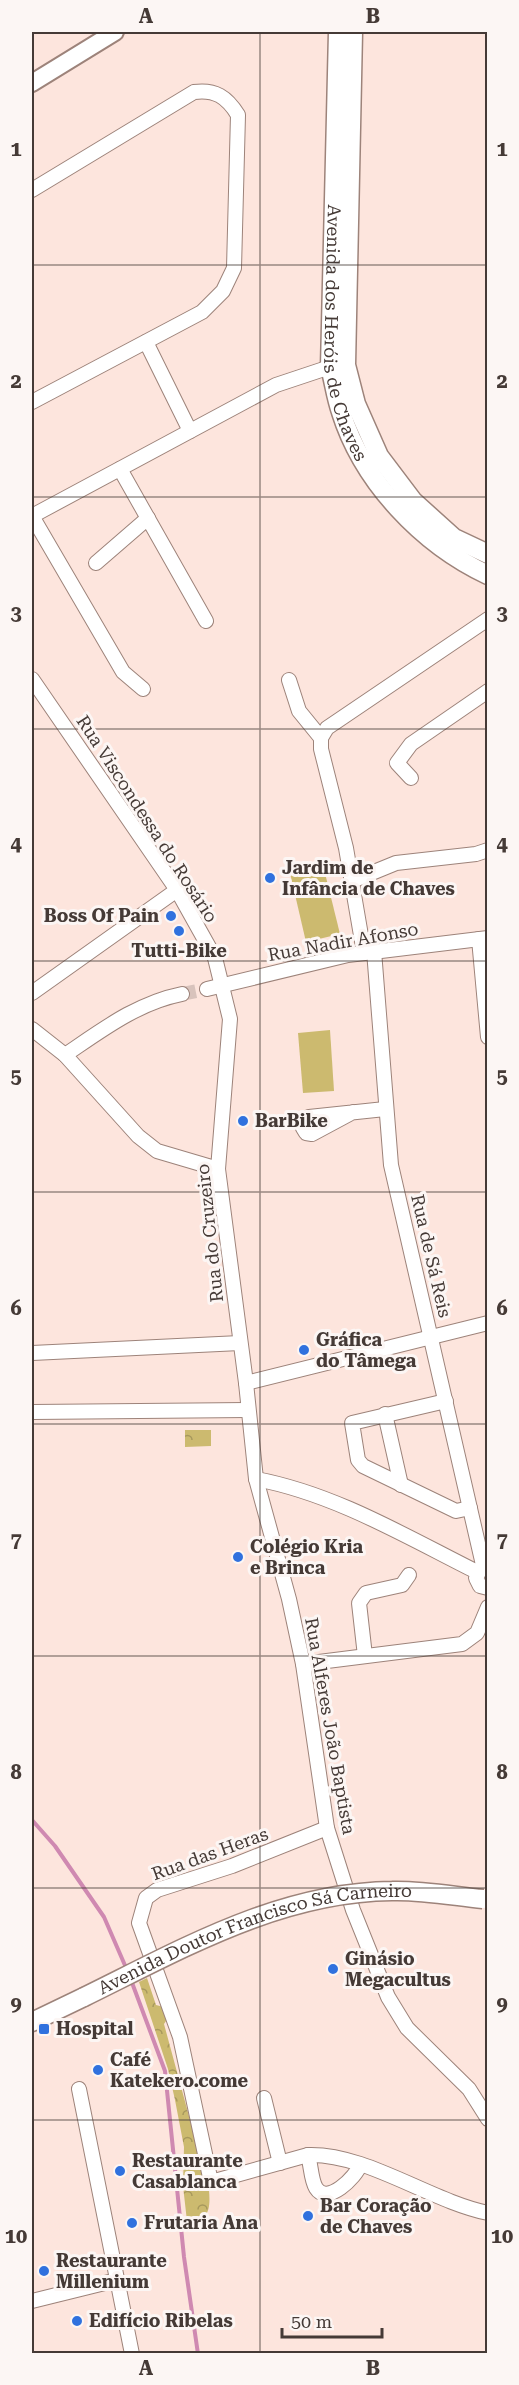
<svg xmlns="http://www.w3.org/2000/svg" width="519" height="2385" viewBox="0 0 519 2385" font-family="'Roboto Serif',serif">
  <defs>
    <pattern id="park-crowns" width="20" height="18" patternUnits="userSpaceOnUse" patternTransform="scale(1.5)"><rect width="20" height="18" fill="#ccba6f"/><path d="M2 6a3 3 0 1 1 6 0M12 15a3 3 0 1 1 6 0" fill="none" stroke="#a7985c"/></pattern>
  </defs>
  <rect width="100%" height="100%" fill="#fde5dd"/>
  <g fill="#ccba6f">
    <polygon points="323,865 340,934 306,942 290,873"/>
    <polygon points="330,1030 334,1091 303,1093 298,1033"/>
  </g>
  <g fill="url(#park-crowns)">
    <polygon points="185,1430 211,1430 211,1446 185,1447"/>
    <path d="M147 1978 156 2005 164 2007 168 2018 164 2024 209 2190C211 2213 207 2218 188 2230L183 2186 184 2147 175 2100 168 2069 139 1982Z"/>
  </g>
  <g fill="none" stroke-linecap="round" stroke-linejoin="round">
    <g stroke="#cf89b1" stroke-width="4">
      <polyline points="32,1820 55,1846 104,1917 127,1970"/>
      <polyline points="131,1980 165,2071 184,2257 198,2354"/>
    </g>
    <polyline stroke="#d8c3bc" stroke-width="14" stroke-dasharray="14 7" stroke-linecap="butt" points="182,994 207,989"/>
    <g stroke="#9d837a" stroke-width="16">
      <g id="minor">
        <path d="M32 190 194 92C215 89 227 97 238 115L234 268 223 291 202 312 32 402"/>
        <polyline points="146,342 190,431"/>
        <polyline points="120,469 206,621"/>
        <polyline points="32,516 276,385 330,367"/>
        <polyline points="32,516 123,672 143,689"/>
        <polyline points="96,563 148,518"/>
        <polyline points="32,679 177,890 215,958 230,1019 218,1169 246,1383 256,1479 289,1599 303,1664 327,1828 353,1910 388,1997 407,2028 469,2089 488,2119"/>
        <polyline points="289,680 299,711 321,738 321,749 346,848 364,953"/>
        <polyline points="321,738 327,728 488,619"/>
        <polyline points="411,778 397,763 411,744 488,691"/>
        <polyline points="352,881 396,863 476,854 488,850"/>
        <polyline points="479,939 488,1037"/>
        <polyline points="374,951 391,1165 483,1565"/>
        <polyline points="207,989 348,955 488,938"/>
        <polyline points="32,993 177,890"/>
        <polyline points="32,1029 65,1055 138,1136 157,1151 218,1169"/>
        <path d="M65 1055C102 1030 137 1003 182 994"/>
        <polyline points="353,1112 312,1134 306,1133 303,1128 309,1117 385,1109"/>
        <polyline points="32,1353 240,1343"/>
        <polyline points="246,1383 488,1323"/>
        <polyline points="446,1401 352,1423 358,1460 363,1466 456,1511 470,1508"/>
        <polyline points="32,1412 247,1410"/>
        <polyline points="385,1414 401,1485"/>
        <path d="M256 1479C335 1494 405 1536 477 1572"/>
        <polyline points="482,1566 476,1578 480,1586 488,1588"/>
        <polyline points="365,1656 359,1603 366,1593 402,1585 409,1575"/>
        <polyline points="303,1664 462,1644 477,1633 488,1607"/>
        <path d="M327 1828 232 1866 157 1890 146 1898 139 1923 180 2037 211 2182 308 2155C366 2153 430 2201 488 2213"/>
        <polyline points="79,2089 132,2354"/>
        <polyline points="264,2098 280,2163"/>
        <path d="M308 2155C311 2165 311 2180 316 2188 327 2206 356 2177 360 2165"/>
        <polyline points="32,2301 117,2280"/>
      </g>
    </g>
    <g stroke="#9d837a" stroke-width="20">
      <polyline id="tertiary" points="32,83 115,32"/>
    </g>
    <g stroke="#9d837a" stroke-width="21">
      <g id="secondary">
        <path id="s1" d="M338 32 330 367C334 382 336 398 341 412 363 482 422 544 488 575"/>
        <polyline points="353,32 346,365 356,404 379,456 413,501 454,538 488,554"/>
        <polyline points="32,2022 84,1997"/>
      </g>
    </g>
    <use href="#minor" stroke="#fff" stroke-width="14"/>
    <use href="#tertiary" stroke="#fff" stroke-width="16"/>
    <use href="#secondary" stroke="#fff" stroke-width="18"/>
    <g stroke="#9d837a" stroke-width="21" stroke-linecap="butt">
      <g id="secondary-bridge">
        <path id="s2" d="M84 1997C182 1949 280 1892 392 1891 422 1890 453 1896 483 1899"/>
      </g>
    </g>
    <use href="#secondary-bridge" stroke="#fff" stroke-width="18"/>
  </g>
  <path fill="none" stroke="#453a36" stroke-width="1.5" stroke-opacity="0.55" d="M260 32V2354M32 265H488M32 497H488M32 729H488M32 961H488M32 1192H488M32 1424H488M32 1656H488M32 1888H488M32 2120H488"/>
  <g fill="#3071de" stroke="#fcf6f4" stroke-width="2">
    <circle cx="270" cy="878" r="6"/>
    <circle cx="171" cy="916" r="6"/>
    <circle cx="179" cy="931" r="6"/>
    <circle cx="243" cy="1121" r="6"/>
    <circle cx="304" cy="1350" r="6"/>
    <circle cx="238" cy="1557" r="6"/>
    <circle cx="333" cy="1969" r="6"/>
    <rect x="38" y="2023" width="12" height="12" rx="3"/>
    <circle cx="98" cy="2070" r="6"/>
    <circle cx="120" cy="2171" r="6"/>
    <circle cx="308" cy="2216" r="6"/>
    <circle cx="132" cy="2223" r="6"/>
    <circle cx="44" cy="2271" r="6"/>
    <circle cx="77" cy="2321" r="6"/>
  </g>
  <g text-anchor="middle" stroke-width="6" stroke-linejoin="round" paint-order="stroke">
    <g font-size="18" fill="#453a36" stroke="#fcf6f4">
      <text dy="6" stroke="none"><textPath href="#s1" startOffset="303">Avenida dos Heróis de Chaves</textPath></text>
      <text transform="translate(147 819) rotate(57)" y="6">Rua Viscondessa do Rosário</text>
      <text transform="translate(343 942) rotate(-10)" y="6">Rua Nadir Afonso</text>
      <text transform="translate(210 1233) rotate(-96)" y="6">Rua do Cruzeiro</text>
      <text transform="translate(431 1256) rotate(77)" y="6">Rua de Sá Reis</text>
      <text transform="translate(330 1726) rotate(80)" y="6">Rua Alferes João Baptista</text>
      <text transform="translate(210 1854) rotate(-20)" y="6">Rua das Heras</text>
      <text dy="6" stroke="none"><textPath href="#s2" startOffset="183">Avenida Doutor Francisco Sá Carneiro</textPath></text>
    </g>
    <g font-size="18" font-weight="bold" fill="#453a36" stroke="#fcf6f4" text-anchor="start">
      <text x="282" y="874">Jardim de<tspan x="282" dy="21">Infância de Chaves</tspan></text>
      <text x="159" y="922" text-anchor="end">Boss Of Pain</text>
      <text x="179" y="957" text-anchor="middle">Tutti-Bike</text>
      <text x="255" y="1127">BarBike</text>
      <text x="316" y="1346">Gráfica<tspan x="316" dy="21">do Tâmega</tspan></text>
      <text x="250" y="1553">Colégio Kria<tspan x="250" dy="21">e Brinca</tspan></text>
      <text x="345" y="1965">Ginásio<tspan x="345" dy="21">Megacultus</tspan></text>
      <text x="56" y="2035">Hospital</text>
      <text x="110" y="2066">Café<tspan x="110" dy="21">Katekero.come</tspan></text>
      <text x="132" y="2167">Restaurante<tspan x="132" dy="21">Casablanca</tspan></text>
      <text x="320" y="2212">Bar Coração<tspan x="320" dy="21">de Chaves</tspan></text>
      <text x="144" y="2229">Frutaria Ana</text>
      <text x="56" y="2267">Restaurante<tspan x="56" dy="21">Millenium</tspan></text>
      <text x="89" y="2327">Edifício Ribelas</text>
    </g>
  </g>
  <rect width="519" height="2385" fill="none" stroke="#fcf6f4" stroke-width="66"/>
  <path d="M282 2328v9h100v-9" fill="none" stroke="#453a36" stroke-width="3"/>
  <text x="291" y="2328" font-size="18" fill="#453a36" stroke="#fcf6f4" stroke-width="4.5" paint-order="stroke">50 m</text>
  <rect x="33" y="33" width="453" height="2319" fill="none" stroke="#453a36" stroke-width="2"/>
  <g font-size="20" text-anchor="middle" font-weight="bold" fill="#453a36">
    <text x="146" y="23">A</text>
    <text x="373" y="23">B</text>
    <text x="16" y="156">1</text>
    <text x="502" y="156">1</text>
    <text x="16" y="388">2</text>
    <text x="502" y="388">2</text>
    <text x="16" y="620">3</text>
    <text x="502" y="620">3</text>
    <text x="16" y="851">4</text>
    <text x="502" y="851">4</text>
    <text x="16" y="1083">5</text>
    <text x="502" y="1083">5</text>
    <text x="16" y="1315">6</text>
    <text x="502" y="1315">6</text>
    <text x="16" y="1547">7</text>
    <text x="502" y="1547">7</text>
    <text x="16" y="1779">8</text>
    <text x="502" y="1779">8</text>
    <text x="16" y="2011">9</text>
    <text x="502" y="2011">9</text>
    <text x="16" y="2243">10</text>
    <text x="502" y="2243">10</text>
    <text x="146" y="2375">A</text>
    <text x="373" y="2375">B</text>
  </g>
</svg>
